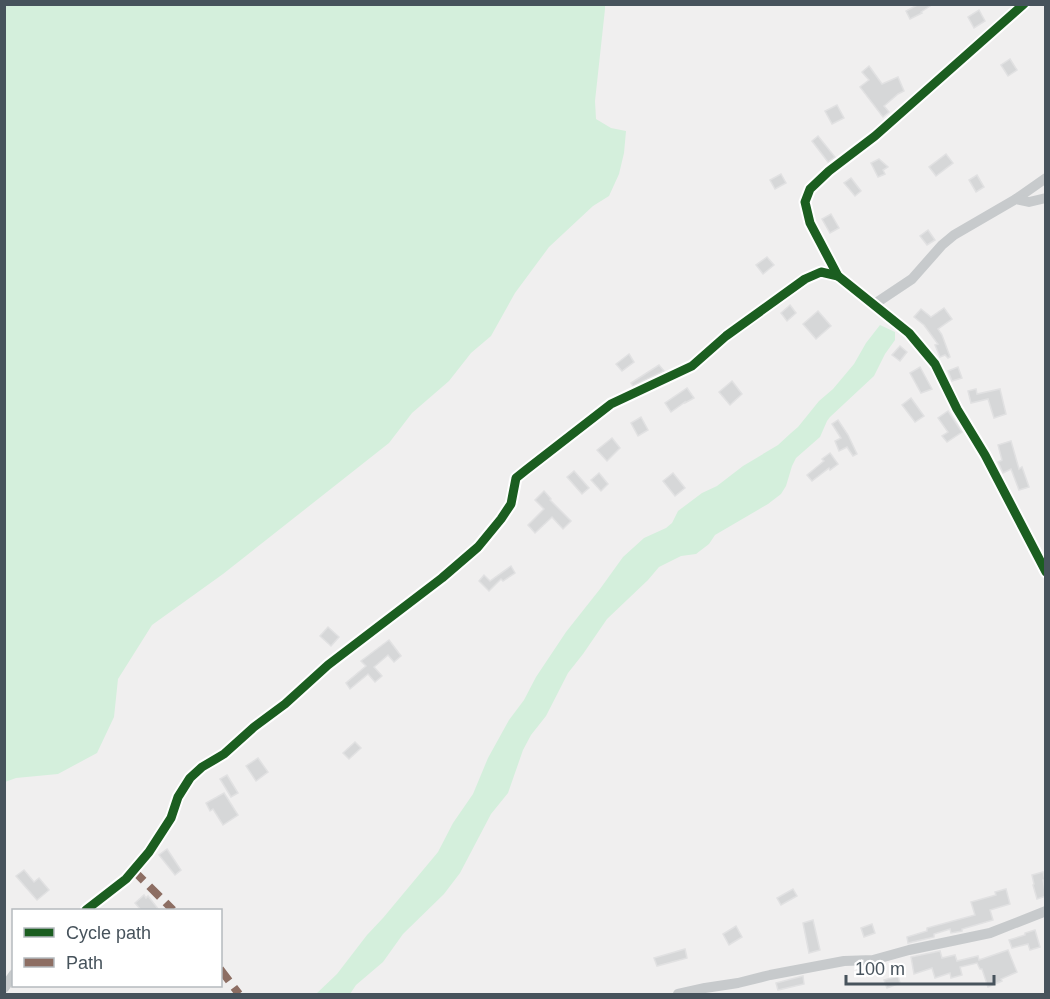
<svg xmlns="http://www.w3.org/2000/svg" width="1050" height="999" viewBox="0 0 1050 999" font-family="Arial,sans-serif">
  <rect width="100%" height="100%" fill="#f0efef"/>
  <g fill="#d4efdc">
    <polygon points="5,4 605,5 605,9 595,101 596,119 611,128 626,131 624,153 619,174 609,196 593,206 549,247 515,293 491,336 471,353 449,381 412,413 389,443 223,574 152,625 118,679 114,717 97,753 58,774 16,778 5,782"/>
    <polygon points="880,325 895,332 895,340 885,354 874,376 830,417 827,421 820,437 796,458 792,466 786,486 781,494 768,504 715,535 709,544 696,554 681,556 659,567 648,580 607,619 583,654 568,673 546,716 531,735 523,750 508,793 491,814 460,873 444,894 403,934 383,962 356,985 350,994 316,994 337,974 367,935 383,918 438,852 453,823 473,794 488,758 509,720 524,700 536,677 566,632 600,589 623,557 644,538 666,528 672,523 678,511 702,493 717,486 743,466 778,445 791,433 798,427 819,401 833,389 854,364 866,343"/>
  </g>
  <g fill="#d6d7d8" stroke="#e1e1e2" stroke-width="1.5">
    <polygon points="919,4 933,4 921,12 922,13 910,19 906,11"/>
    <polygon points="979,10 985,21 974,28 968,17"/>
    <polygon points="1010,59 1017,70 1008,76 1001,65"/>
    <polygon points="869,66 882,84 898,77 904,91 898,94 884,106 889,112 883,117 860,87 869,80 862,72"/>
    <polygon points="837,105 844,118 832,124 825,111"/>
    <polygon points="818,136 835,157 828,162 812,141"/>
    <polygon points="946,154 953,163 936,176 929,167"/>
    <polygon points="879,159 888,167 883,170 885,174 878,177 871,163"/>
    <polygon points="781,174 786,183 775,189 770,180"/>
    <polygon points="977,175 984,187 976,192 969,180"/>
    <polygon points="851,178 861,191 855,196 844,183"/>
    <polygon points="831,214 839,228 830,233 822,219"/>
    <polygon points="928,230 935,240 927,245 920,236"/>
    <polygon points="767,257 774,265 763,274 756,265"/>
    <polygon points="790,305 796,313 787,321 781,313"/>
    <polygon points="944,308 952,319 938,329 942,335 950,357 948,358 945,355 940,357 935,345 938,344 924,325 914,317 921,309 931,317"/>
    <polygon points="818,311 831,326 816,339 803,324"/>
    <polygon points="900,346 907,352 900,361 892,355"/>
    <polygon points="629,354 634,362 622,371 616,364"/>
    <polygon points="659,365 664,371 633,386 631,383"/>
    <polygon points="920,367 932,389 921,393 910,373"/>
    <polygon points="958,367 962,378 952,381 948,371"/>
    <polygon points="732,381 742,394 730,405 719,392"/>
    <polygon points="687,388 694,398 685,403 685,402 671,412 665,403"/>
    <polygon points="976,389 977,394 1000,389 1006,414 994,418 988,399 971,403 968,391"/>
    <polygon points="911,398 924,416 915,422 902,405"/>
    <polygon points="948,411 962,432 947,442 942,436 948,432 938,418"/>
    <polygon points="641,417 648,430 638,436 631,423"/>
    <polygon points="838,420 848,435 857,454 853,456 847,447 839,451 835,441 841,438 832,424"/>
    <polygon points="612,438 620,448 607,461 597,450"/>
    <polygon points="1011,441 1019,469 1022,467 1029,487 1019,490 1011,469 1003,473 998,462 1002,460 998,445"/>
    <polygon points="830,453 838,464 830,470 829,468 812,481 807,475 824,461 822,459"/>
    <polygon points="574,471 589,488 582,494 567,477"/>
    <polygon points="599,473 608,484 601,491 591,480"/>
    <polygon points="673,473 685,488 675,496 663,481"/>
    <polygon points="544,491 551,499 550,500 571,521 563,529 552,517 535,533 528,525 544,509 535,500"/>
    <polygon points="511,566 515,573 503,581 501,579 489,591 479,581 484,575 490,581"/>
    <polygon points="328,627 339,637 331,646 320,636"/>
    <polygon points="389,640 401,656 394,662 388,655 374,667 382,676 375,682 368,674 350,689 346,683 366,666 361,661"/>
    <polygon points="355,742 361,748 349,759 343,753"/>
    <polygon points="258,758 268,772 256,781 246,766"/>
    <polygon points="227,775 238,793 231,797 220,779"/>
    <polygon points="224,793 238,815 223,825 213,809 210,811 206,803"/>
    <polygon points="167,849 181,870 175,875 159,855"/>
    <polygon points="24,870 34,882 39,878 49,890 37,900 16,876"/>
    <polygon points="1043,872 1045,880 1043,880 1046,896 1037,899 1033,885 1034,884 1032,875"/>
    <polygon points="793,889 797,896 781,905 777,898"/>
    <polygon points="1006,889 1010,904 990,910 993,920 962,929 962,931 951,933 950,929 934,934 934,937 908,943 907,937 927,931 927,928 975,915 971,902 996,895 995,892"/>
    <polygon points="144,895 146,898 148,896 159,910 141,910 135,903"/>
    <polygon points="813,920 820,950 809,953 803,923"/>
    <polygon points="872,924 875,933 864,937 861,928"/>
    <polygon points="736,926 742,937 729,945 723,934"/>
    <polygon points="1035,930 1040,947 1030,950 1028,944 1012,948 1009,940 1025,935 1025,933"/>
    <polygon points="685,949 687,958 657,966 654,958"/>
    <polygon points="1008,950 1017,972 1001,979 1002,981 988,987 982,969 980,969 977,963 960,967 962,975 951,978 950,973 935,978 932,968 914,974 911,957 940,951 942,958 955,955 957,961 978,956 979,960"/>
    <polygon points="803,976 804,984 778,990 776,983"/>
    <polygon points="898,976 900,983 887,988 884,980"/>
  </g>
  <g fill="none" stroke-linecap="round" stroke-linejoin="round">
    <g stroke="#c7cacc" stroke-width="10">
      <polyline points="1024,4 875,136 829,171 810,189 805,202 810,223 838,276 909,333 935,364 957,409 985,455 1046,572"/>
      <polyline points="1016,199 1046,178"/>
      <polyline points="873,305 912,279 942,245 954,235 1016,199 1029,202 1046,198"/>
      <polyline points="86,910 126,879 149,852 171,818 178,797 190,778 202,767 224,754 254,727 285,704 328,665 442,578 478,547 501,519 511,504 516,478 526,470 611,404 692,366 726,336 805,279 821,272 838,276"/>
      <polyline points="4,988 14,974"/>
      <polyline points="678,994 705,988 738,983 770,975 844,961 873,960 909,950 990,933 1046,911"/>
    </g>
    <g stroke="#8d6e63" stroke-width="8" stroke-dasharray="15 8" stroke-linecap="butt">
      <polyline points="133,870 173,910"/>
      <polyline points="220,969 239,994"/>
    </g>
    <g stroke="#fff" stroke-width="13">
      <g id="cycleway">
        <polyline points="1024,4 875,136 829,171 810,189 805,202 810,223 838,276 909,333 935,364 957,409 985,455 1046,572"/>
        <polyline points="86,910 126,879 149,852 171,818 178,797 190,778 202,767 224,754 254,727 285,704 328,665 442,578 478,547 501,519 511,504 516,478 526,470 611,404 692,366 726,336 805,279 821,272 838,276"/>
      </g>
    </g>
    <use href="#cycleway" stroke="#1b5e20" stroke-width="9"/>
  </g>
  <rect width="1050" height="999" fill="none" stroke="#47535c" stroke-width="12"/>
  <rect x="12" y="909" width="210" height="78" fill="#ffffff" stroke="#b5babe" stroke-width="1.5"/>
  <rect x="24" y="928" width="30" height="9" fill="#1b5e20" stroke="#b5babe" stroke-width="1.5"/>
  <text x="66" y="939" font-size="18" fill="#47535c">Cycle path</text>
  <rect x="24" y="958" width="30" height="9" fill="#8d6e63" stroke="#b5babe" stroke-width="1.5"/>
  <text x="66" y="969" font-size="18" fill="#47535c">Path</text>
  <path d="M846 975v9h148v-9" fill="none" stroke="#47535c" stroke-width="3"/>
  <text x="855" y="975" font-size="18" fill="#47535c" stroke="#ffffff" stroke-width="4.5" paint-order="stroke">100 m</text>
</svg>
